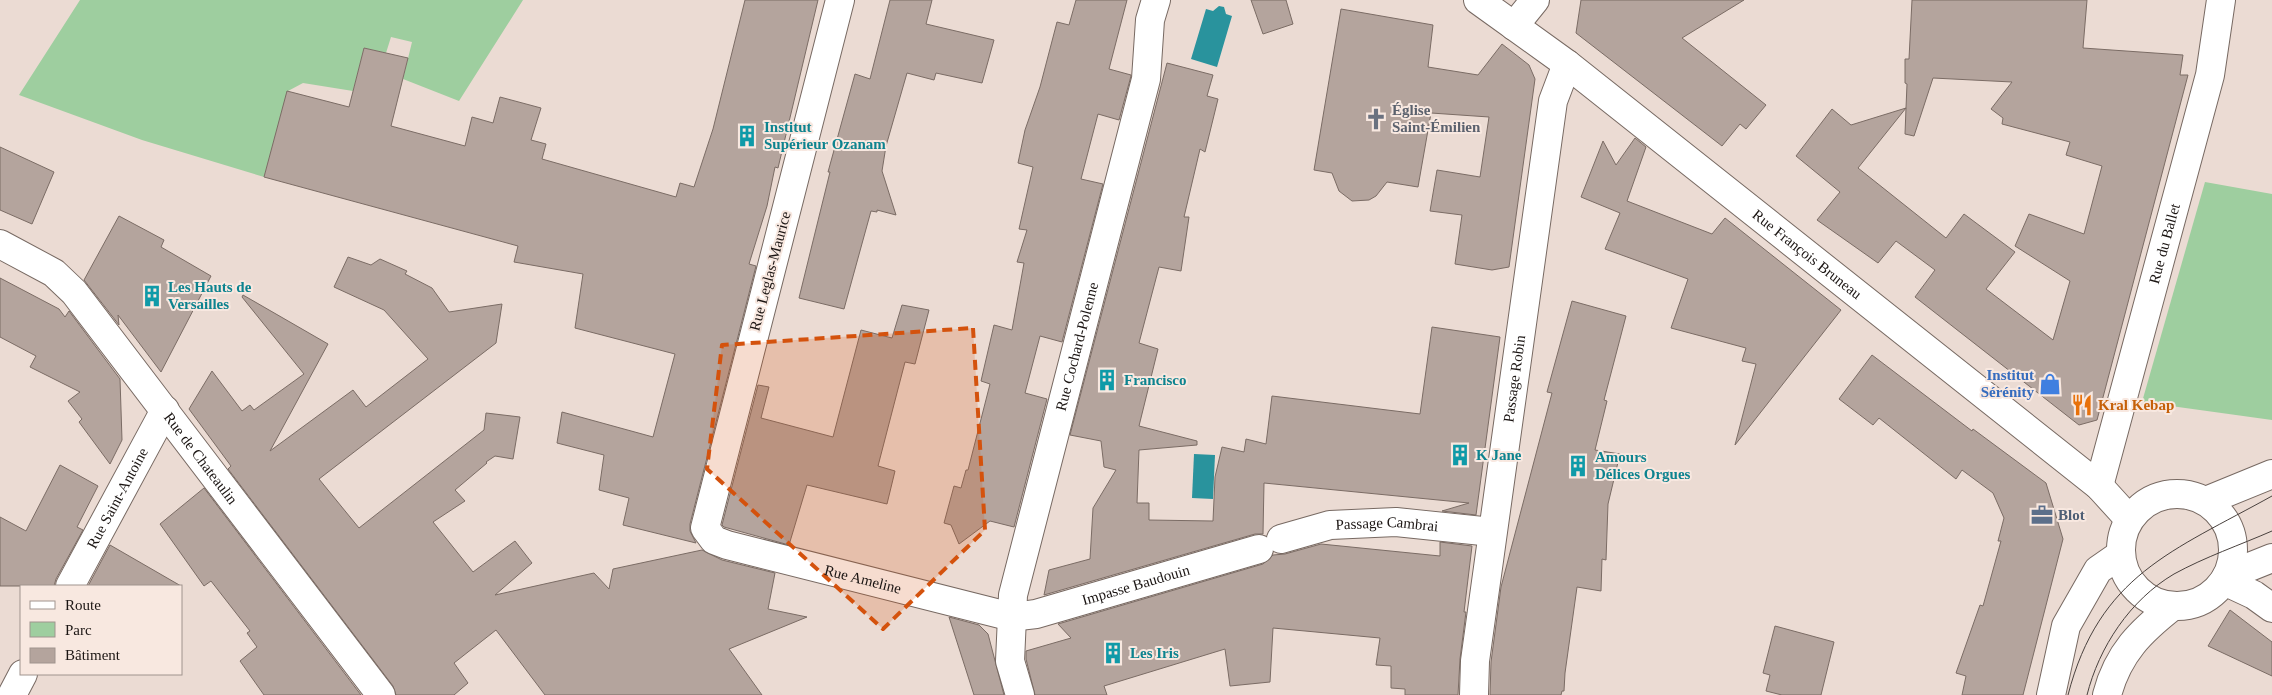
<svg xmlns="http://www.w3.org/2000/svg" width="2272" height="695" viewBox="0 0 2272 695" font-family="'Times New Roman',serif">
  <rect width="100%" height="100%" fill="#ebdbd3"/>
  <g fill="#9ece9f">
    <polygon points="80,0 523,0 459,101 403,79 412,42 391,37 386,53 364,48 353,91 303,83 288,91 264,177 142,140 19,95"/>
    <polygon points="2205,182 2272,194 2272,420 2142,402"/>
  </g>
  <g fill="#29939d">
    <polygon points="1219,6 1224,7 1226,14 1232,16 1217,67 1191,59 1206,9 1213,11"/>
    <polygon points="1194,454 1215,455 1213,499 1192,498"/>
  </g>
  <g fill="#b4a49d" stroke="#7b6c65" fill-rule="evenodd">
    <polygon points="745,0 818,0 778,168 775,167 767,206 749,264 756,266 690,524 690,531 696,543 623,525 629,498 599,490 604,455 557,443 562,412 653,437 675,354 575,328 583,274 514,262 518,246 264,177 287,91 349,107 364,48 408,58 391,126 465,146 472,117 493,123 500,97 541,108 531,140 546,144 542,159 676,197 680,183 694,187 713,129"/>
    <polygon points="890,0 932,0 926,24 994,40 982,83 936,73 934,80 907,73 886,146 882,171 896,215 877,210 877,212 871,211 844,309 799,298 830,172 828,172 855,74 870,79"/>
    <polygon points="1076,0 1127,0 1109,69 1131,75 1131,76 1119,120 1098,114 1081,179 1103,184 1062,342 1040,336 1025,393 1047,399 1014,527 990,521 959,544 951,525 944,523 954,486 961,488 966,470 968,470 990,384 981,381 994,325 1012,330 1024,263 1017,262 1027,230 1019,229 1033,167 1018,163 1025,130 1040,87 1057,22 1069,25"/>
    <polygon points="1251,0 1286,0 1293,24 1263,34"/>
    <polygon points="1581,0 1744,0 1682,38 1766,105 1746,129 1740,124 1722,146 1576,33"/>
    <path d="M1912 0H2087L2083 48 2183 55 2180 75H2188L2097 420 2079 425 1915 297 1935 270 1896 241 1878 263 1817 220 1840 192 1796 156 1832 109 1851 125 1906 108 1907 84 1905 83V59H1909ZM1933 78 2012 82 1991 109 2003 118 2002 124 2070 142 2066 155 2102 166 2084 234 2029 214 2015 246 2070 281 2053 340 1986 289 2015 252 1964 214 1946 238 1858 168 1906 108 1905 134 1914 136Z"/>
    <polygon points="1341,9 1433,25 1428,67 1478,75 1502,44 1529,65 1535,79 1509,267 1492,270 1455,264 1462,215 1430,211 1437,170 1480,177 1489,117 1431,113 1418,187 1387,182 1376,196 1369,200 1352,201 1339,191 1332,173 1314,170"/>
    <polygon points="1167,63 1213,75 1207,96 1218,99 1205,152 1200,149 1184,217 1189,217 1181,271 1159,267 1139,343 1158,349 1139,426 1197,441 1197,445 1139,450 1137,503 1149,503 1149,520 1213,521 1215,477 1222,447 1244,452 1246,439 1266,444 1272,396 1420,414 1432,327 1500,337 1476,515 1442,511 1469,503 1264,483 1263,534 1255,534 1044,595 1049,570 1090,559 1093,508 1116,470 1104,467 1101,441 1070,435"/>
    <polygon points="1635,138 1646,147 1627,201 1712,234 1725,218 1841,310 1735,445 1756,364 1742,361 1746,348 1671,328 1688,279 1605,249 1620,213 1581,197 1603,141 1616,165"/>
    <polygon points="0,147 54,172 32,224 0,210"/>
    <polygon points="119,216 164,240 161,247 211,276 161,372 118,315 119,325 84,280"/>
    <polygon points="348,257 371,265 380,259 407,271 405,274 432,288 449,312 502,304 496,343 319,479 359,528 484,430 486,413 520,417 513,459 495,456 486,462 487,463 455,490 465,501 433,522 473,572 515,541 532,563 495,595 594,573 609,589 613,569 702,550 722,560 775,573 768,609 807,617 729,649 762,695 545,695 496,630 454,663 468,683 454,695 396,695 393,686 228,469 231,466 189,409 212,371 242,411 250,405 254,410 304,374 242,297 243,295 328,344 270,451 353,390 366,407 428,359 384,310 334,287"/>
    <polygon points="0,278 59,309 65,317 69,311 120,379 122,440 110,464 79,422 82,419 68,401 80,392 30,367 36,356 0,337"/>
    <polygon points="1572,301 1626,316 1604,400 1607,401 1595,450 1620,454 1608,504 1606,560 1602,559 1601,591 1577,587 1565,673 1564,691 1562,691 1561,695 1490,695 1491,662 1501,587 1552,393 1547,392"/>
    <polygon points="902,305 929,310 915,364 905,362 878,466 895,471 887,504 807,485 789,545 724,527 722,525 758,385 769,387 761,418 833,437 861,330 892,338"/>
    <polygon points="1872,355 1972,431 1973,429 2046,483 2063,539 2023,695 1962,695 1966,676 1956,673 1980,605 1983,606 2001,541 1998,541 2004,518 1993,493 1962,470 1956,479 1879,418 1873,425 1839,399"/>
    <polygon points="60,465 98,486 77,527 83,530 56,579 54,586 0,586 0,517 26,531"/>
    <polygon points="204,488 361,695 264,695 240,661 257,647 247,633 250,631 211,581 204,586 160,524"/>
    <polygon points="1440,542 1472,546 1464,612 1466,612 1460,659 1458,695 1405,695 1405,689 1391,688 1391,666 1376,665 1380,638 1273,628 1270,682 1230,686 1225,649 1104,686 1107,695 1035,695 1026,659 1026,651 1071,638 1058,624 1263,564 1273,555 1285,554 1321,544 1440,556"/>
    <polygon points="110,545 181,586 88,586"/>
    <polygon points="2230,610 2272,642 2272,676 2208,646"/>
    <polygon points="949,617 979,625 988,634 1004,695 974,695"/>
    <polygon points="1775,626 1834,642 1821,695 1782,695 1766,691 1770,675 1763,673"/>
  </g>
  <g fill="none" stroke-linecap="round" stroke-linejoin="round">
    <g stroke="#776962" stroke-width="30">
      <g id="minor">
        <path id="s1" d="M840 0 705 528 714 540 727 545 1012 617 1036 614 1259 549"/>
        <path id="s2" d="M1478 0 1567 64 2099 486 2129 519"/>
        <polyline points="1514,26 1535,0"/>
        <path id="s3" d="M0 244 54 273 74 292 381 695"/>
        <path id="s4" d="M2099 486 2210 75 2221 0"/>
        <circle cx="2177" cy="550" r="56"/>
        <polyline points="2206,501 2272,474"/>
        <path id="s5" d="M1281 539 1330 525 1396 522 1492 532"/>
        <polyline points="2227,576 2272,558"/>
        <polyline points="2224,581 2254,595 2272,608"/>
        <path id="s6" d="M70 586 165 410"/>
        <polyline points="12,695 23,674"/>
        <path id="s7" d="M1020 695 1010 661 1013 595 1146 79 1150 20 1156 0"/>
        <path id="s8" d="M1474 695 1475 661 1553 101 1567 64"/>
        <polyline points="2051,695 2066,626 2098,570 2121,554"/>
        <path d="M2107 695C2118 653 2141 631 2173 606"/>
      </g>
    </g>
    <use href="#minor" stroke="#fff" stroke-width="28"/>
    <g stroke="#49413e" stroke-width="1">
      <path d="M2068 695C2099 575 2173 551 2272 496"/>
      <path d="M2087 695C2099 647 2130 600 2174 574 2205 557 2240 545 2272 531"/>
    </g>
  </g>
  <path fill="#d4520d" fill-opacity="0.2" stroke="#d4520d" stroke-width="4" stroke-dasharray="10 6" stroke-linejoin="round" d="M973 328 985 530 883 629 707 469 722 345Z"/>
  <defs>
    <g id="church-bare" transform="scale(1.725)"><path d="M-1.2-6h2.4v3.5h3.3v2.4h-3.3V6h-2.4V-.1h-3.3v-2.4h3.3Z" fill="#6b7280" stroke="#f8e8e0" stroke-width="2.5" paint-order="stroke"/></g>
    <g id="building-bare" transform="scale(1.725)"><path d="M-4-6H4V6H1V3H-1V6H-4ZM-2.5-4.3h1.7v1.8h-1.7ZM.8-4.3h1.7v1.8H.8ZM-2.5-1h1.7V.8h-1.7ZM.8-1h1.7V.8H.8Z" fill="#0f9aa8" stroke="#f8e8e0" stroke-width="2.5" paint-order="stroke"/></g>
    <g id="shop-bare" transform="scale(1.725)"><path d="M-5-2.5h2.3a2.7 3.5 0 0 1 5.4 0H5L5.5 6h-11ZM-1.5-2.5h3a1.5 2.3 0 0 0-3 0Z" fill="#3f7fe0" stroke="#f8e8e0" stroke-width="2.5" paint-order="stroke"/></g>
    <g id="restaurant-bare" transform="scale(1.725)"><path d="M-5-6h1v4h1v-4h1v4h1v-4h1v5L-1.5 .5V6h-2V.5L-5-1ZM5-6V6H3V1.5H1.5Q1.5-4 5-6Z" fill="#e8710a" stroke="#f8e8e0" stroke-width="2.5" paint-order="stroke"/></g>
    <g id="office-bare" transform="scale(1.725)"><path d="M-6-3h4V-5.5h4V-3h4V5H-6ZM-1-4.5V-3h2v-1.5ZM-6 0V1H6V0Z" fill="#5c6f8a" stroke="#f8e8e0" stroke-width="2.5" paint-order="stroke"/></g>
  </defs>
  <g fill-rule="evenodd">
    <use href="#church-bare" x="1376" y="119"/>
    <use href="#building-bare" x="747" y="136"/>
    <use href="#building-bare" x="152" y="296"/>
    <use href="#building-bare" x="1107" y="380"/>
    <use href="#shop-bare" x="2050" y="384"/>
    <use href="#restaurant-bare" x="2082" y="405"/>
    <use href="#building-bare" x="1460" y="455"/>
    <use href="#building-bare" x="1578" y="466"/>
    <use href="#office-bare" x="2042" y="515"/>
    <use href="#building-bare" x="1113" y="653"/>
  </g>
  <g text-anchor="middle" stroke-width="4" stroke-linejoin="round" paint-order="stroke">
    <g font-size="15" font-weight="bold" fill="#5b616d" stroke="#f8e8e0" text-anchor="start">
      <text x="1392" y="115">Église<tspan x="1392" dy="17">Saint-Émilien</tspan></text>
    </g>
    <g font-size="15" font-weight="bold" fill="#0d838f" stroke="#f8e8e0" text-anchor="start">
      <text x="764" y="132">Institut<tspan x="764" dy="17">Supérieur Ozanam</tspan></text>
      <text x="168" y="292">Les Hauts de<tspan x="168" dy="17">Versailles</tspan></text>
      <text x="1124" y="385">Francisco</text>
      <text x="1476" y="460">K Jane</text>
      <text x="1595" y="462">Amours<tspan x="1595" dy="17">Délices Orgues</tspan></text>
      <text x="1130" y="658">Les Iris</text>
    </g>
    <g font-size="15" fill="#1b1513" stroke="#f8e8e0">
      <text dy="5" stroke="none"><textPath href="#s4" startOffset="251">Rue du Ballet</textPath></text>
      <text dy="5" stroke="none"><textPath href="#s2" startOffset="416">Rue François Bruneau</textPath></text>
      <text transform="translate(770 271) rotate(-75)" y="5">Rue Leglas-Maurice</text>
      <text dy="5" stroke="none"><textPath href="#s7" startOffset="358">Rue Cochard-Polenne</textPath></text>
      <text dy="5" stroke="none"><textPath href="#s8" startOffset="319">Passage Robin</textPath></text>
      <text dy="5" stroke="none"><textPath href="#s3" startOffset="298">Rue de Chateaulin</textPath></text>
      <text dy="5" stroke="none"><textPath href="#s6" startOffset="100">Rue Saint-Antoine</textPath></text>
      <text dy="5" stroke="none"><textPath href="#s5" startOffset="108">Passage Cambrai</textPath></text>
      <text dy="5" stroke="none"><textPath href="#s1" startOffset="714">Rue Ameline</textPath></text>
      <text dy="5" stroke="none"><textPath href="#s1" startOffset="996">Impasse Baudouin</textPath></text>
    </g>
    <g font-size="15" font-weight="bold" fill="#366cbe" stroke="#f8e8e0" text-anchor="end">
      <text x="2034" y="380">Institut<tspan x="2034" dy="17">Sérénity</tspan></text>
    </g>
    <g font-size="15" font-weight="bold" fill="#c56008" stroke="#f8e8e0" text-anchor="start">
      <text x="2098" y="410">Kral Kebap</text>
    </g>
    <g font-size="15" font-weight="bold" fill="#4e5e75" stroke="#f8e8e0" text-anchor="start">
      <text x="2058" y="520">Blot</text>
    </g>
  </g>
  <rect x="20" y="585" width="162" height="90" fill="#f8e8e0" stroke="#a0948e"/>
  <rect x="30" y="601" width="25" height="8" fill="#ffffff" stroke="#a0948e"/>
  <text x="65" y="610" font-size="15" fill="#1b1513">Route</text>
  <rect x="30" y="622" width="25" height="15" fill="#9ece9f" stroke="#a0948e"/>
  <text x="65" y="635" font-size="15" fill="#1b1513">Parc</text>
  <rect x="30" y="648" width="25" height="15" fill="#b4a49d" stroke="#a0948e"/>
  <text x="65" y="660" font-size="15" fill="#1b1513">Bâtiment</text>
</svg>
